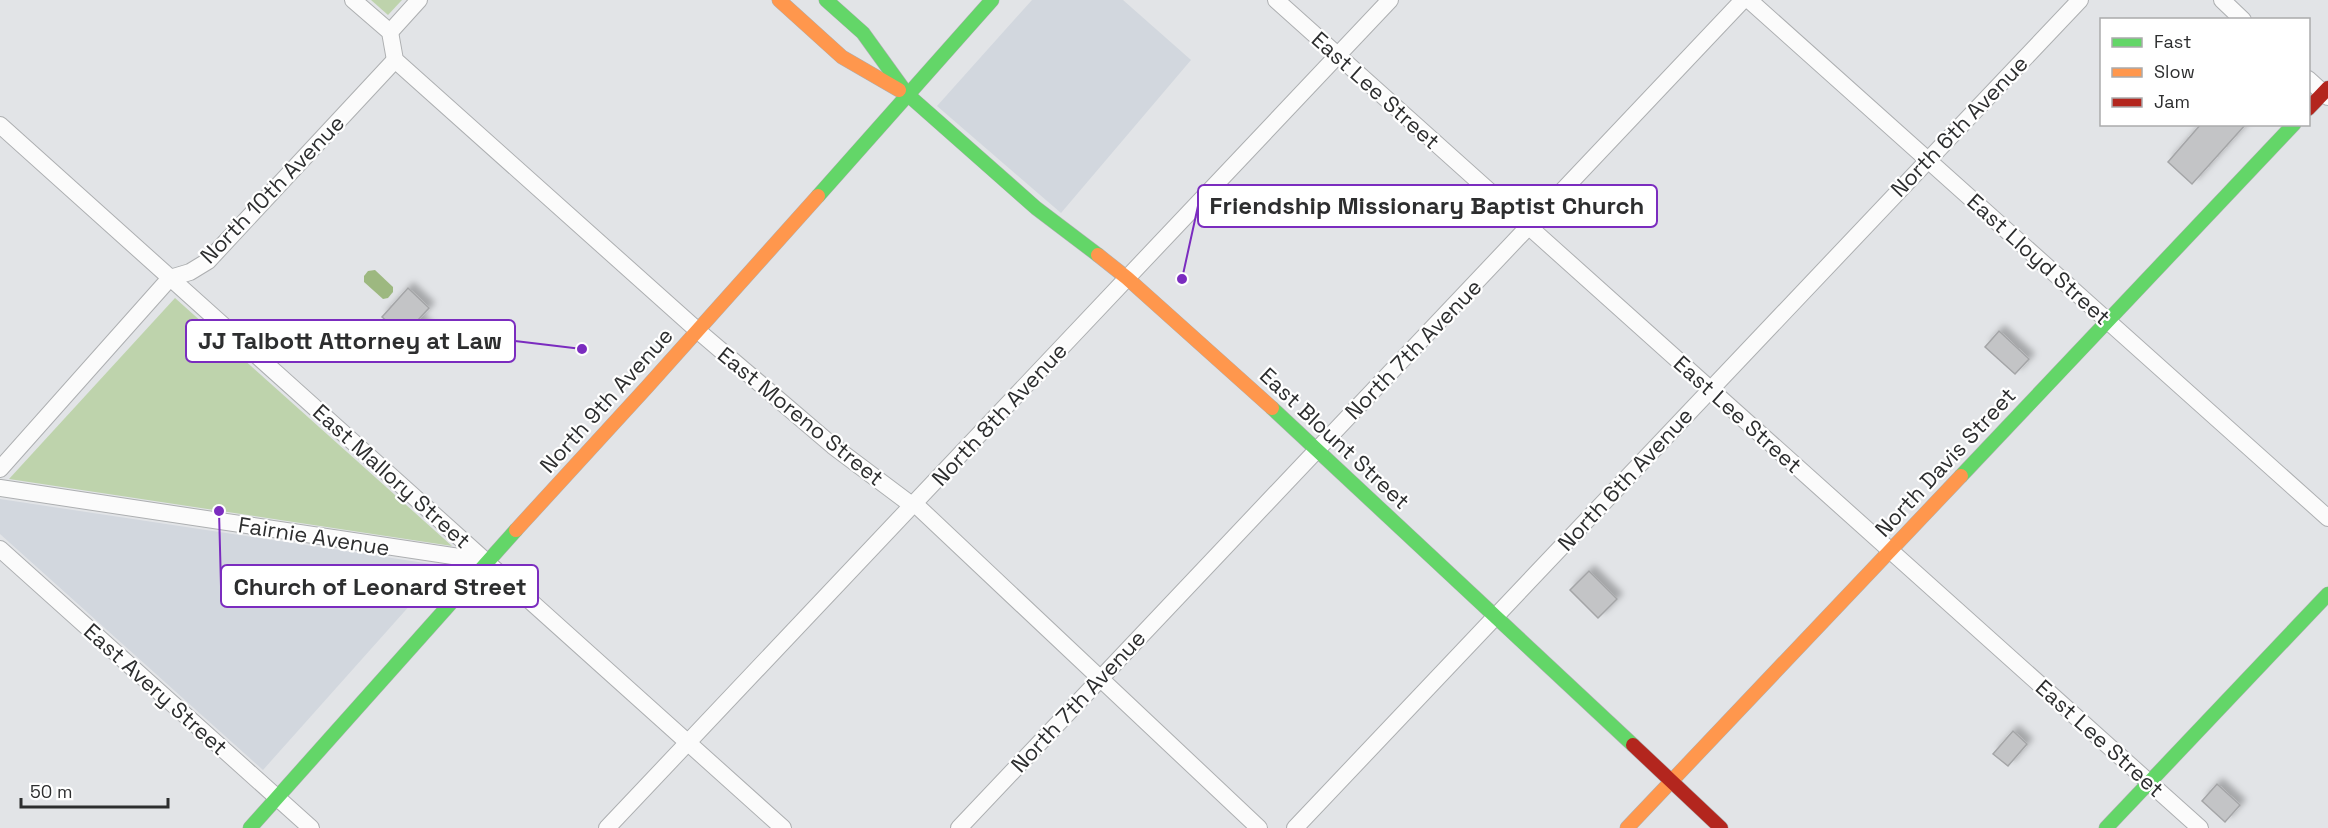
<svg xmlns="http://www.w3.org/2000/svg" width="2328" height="828" viewBox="0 0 2328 828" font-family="'Space Grotesk',sans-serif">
  <defs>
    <filter id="shadow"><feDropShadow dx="5.5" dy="-5.5" stdDeviation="3" flood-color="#0004"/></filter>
  </defs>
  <rect width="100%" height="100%" fill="#e2e4e7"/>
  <g fill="#d2d7de">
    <polygon points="1032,0 1123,0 1191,60 1061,213 937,106"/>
    <polygon points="0,499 445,566 263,770 0,534"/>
  </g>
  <g fill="#bed3ac">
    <polygon points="371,0 402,0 388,15"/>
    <polygon points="175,298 452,546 9,479"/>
  </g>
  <polygon fill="#9db880" points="375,270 393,287 393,292 388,298 383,299 364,282 364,276 368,271"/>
  <g fill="#c3c4c6" stroke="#a4a5a7" stroke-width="1.5" filter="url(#shadow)">
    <polygon points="2201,124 2246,124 2192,184 2168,162"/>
    <polygon points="408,288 429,308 418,320 445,344 431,360 382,317"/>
    <polygon points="1999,331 2029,359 2015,374 1985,347"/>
    <polygon points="1589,571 1617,599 1598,618 1570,590"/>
    <polygon points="2013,731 2027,744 2008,766 1993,754"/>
    <polygon points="2217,784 2240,805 2225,822 2202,801"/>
  </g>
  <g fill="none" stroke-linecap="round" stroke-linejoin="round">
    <g stroke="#adafb1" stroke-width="18">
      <g id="street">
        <polyline points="353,0 390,32 395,60 697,330 833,446 909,503 915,504 1259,828"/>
        <polyline points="1276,0 2200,828"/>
        <polyline points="1749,0 2328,518"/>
        <polyline points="2222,0 2243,20"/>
        <polyline points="390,32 419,0"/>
        <polyline points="2308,79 2328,97"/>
        <polyline points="0,125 783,828"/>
        <polyline points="0,469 170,278 190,272 208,261 395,60"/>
        <polyline points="0,488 486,561"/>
        <polyline points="0,549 311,828"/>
        <polyline points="607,828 1390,0"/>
        <polyline points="959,828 1743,0"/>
        <polyline points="1295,828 2080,0"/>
      </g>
    </g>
    <g stroke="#adafb1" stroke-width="15">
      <g id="fast">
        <polyline points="826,0 863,33 907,94 1036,208 1098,255"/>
        <polyline points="818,196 992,0"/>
        <polyline points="1272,408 1633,745"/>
        <polyline points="1961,476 2294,124"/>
        <polyline points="250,828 516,530"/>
        <polyline points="2106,828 2328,594"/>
      </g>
    </g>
    <g stroke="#adafb1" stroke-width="15">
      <g id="slow">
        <polyline points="779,0 842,57 899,90"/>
        <polyline points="1098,255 1127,278 1272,408"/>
        <polyline points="516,530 647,387 818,196"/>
        <polyline points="1627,828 1961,476"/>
      </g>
    </g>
    <g stroke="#adafb1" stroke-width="15">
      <g id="jam">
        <polyline points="2308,109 2328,88"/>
        <polyline points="1633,745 1721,828"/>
      </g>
    </g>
    <use href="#street" stroke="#fbfbfb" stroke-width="16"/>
    <use href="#fast" stroke="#63d668" stroke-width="14"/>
    <use href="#slow" stroke="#ff974d" stroke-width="14"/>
    <use href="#jam" stroke="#b3261e" stroke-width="14"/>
  </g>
  <g text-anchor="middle" stroke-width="4.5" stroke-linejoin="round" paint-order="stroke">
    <g font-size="22" fill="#2d2e2f" stroke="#fff">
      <text transform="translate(1376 90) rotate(42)" y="8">East Lee Street</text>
      <text transform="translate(1959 126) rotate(-46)" y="8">North 6th Avenue</text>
      <text transform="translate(272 189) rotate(-46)" y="8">North 10th Avenue</text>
      <text transform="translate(2039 259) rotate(42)" y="8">East Lloyd Street</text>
      <text transform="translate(1413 349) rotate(-46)" y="8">North 7th Avenue</text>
      <text transform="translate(606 400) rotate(-48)" y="8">North 9th Avenue</text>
      <text transform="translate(999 414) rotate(-47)" y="8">North 8th Avenue</text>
      <text transform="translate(1738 414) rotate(42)" y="8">East Lee Street</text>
      <text transform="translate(801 416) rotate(39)" y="8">East Moreno Street</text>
      <text transform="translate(1335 438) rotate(43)" y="8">East Blount Street</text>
      <text transform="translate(1945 462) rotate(-47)" y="8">North Davis Street</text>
      <text transform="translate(392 476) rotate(42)" y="8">East Mallory Street</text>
      <text transform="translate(1625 479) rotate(-47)" y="8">North 6th Avenue</text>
      <text transform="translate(314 536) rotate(9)" y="8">Fairnie Avenue</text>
      <text transform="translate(156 689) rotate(42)" y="8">East Avery Street</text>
      <text transform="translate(1078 701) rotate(-47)" y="8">North 7th Avenue</text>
      <text transform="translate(2100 738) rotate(42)" y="8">East Lee Street</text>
    </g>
  </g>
  <path fill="none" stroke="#7b2cbf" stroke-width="2" d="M1182 279L1198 206M582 349L515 341M219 511L221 586"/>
  <g fill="#7b2cbf" stroke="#fff" stroke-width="2">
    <circle cx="1182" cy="279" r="6"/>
    <circle cx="582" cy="349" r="6"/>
    <circle cx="219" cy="511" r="6"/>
  </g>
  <g fill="#fff" stroke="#7b2cbf" stroke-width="2">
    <rect x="1198" y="185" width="459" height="42" rx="6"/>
    <rect x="186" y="320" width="329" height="42" rx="6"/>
    <rect x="221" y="565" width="317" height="42" rx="6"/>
  </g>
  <g font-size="24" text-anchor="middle" font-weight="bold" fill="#2d2e2f">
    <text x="1427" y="214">Friendship Missionary Baptist Church</text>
    <text x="350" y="349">JJ Talbott Attorney at Law</text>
    <text x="380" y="595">Church of Leonard Street</text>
  </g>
  <rect x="2100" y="18" width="210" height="108" fill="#ffffff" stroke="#ababac" stroke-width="1.5"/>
  <rect x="2112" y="38" width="30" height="9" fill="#63d668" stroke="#ababac" stroke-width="1.5"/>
  <text x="2154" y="48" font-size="18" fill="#2d2e2f">Fast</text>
  <rect x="2112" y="68" width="30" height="9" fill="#ff974d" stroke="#ababac" stroke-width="1.5"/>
  <text x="2154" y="78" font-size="18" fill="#2d2e2f">Slow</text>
  <rect x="2112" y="98" width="30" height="9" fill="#b3261e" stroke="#ababac" stroke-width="1.5"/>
  <text x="2154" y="108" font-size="18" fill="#2d2e2f">Jam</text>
  <path d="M21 798v9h147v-9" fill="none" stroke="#2d2e2f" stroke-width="3"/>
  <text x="30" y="798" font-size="18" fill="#2d2e2f" stroke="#ffffff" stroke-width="4.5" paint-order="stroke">50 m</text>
</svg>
